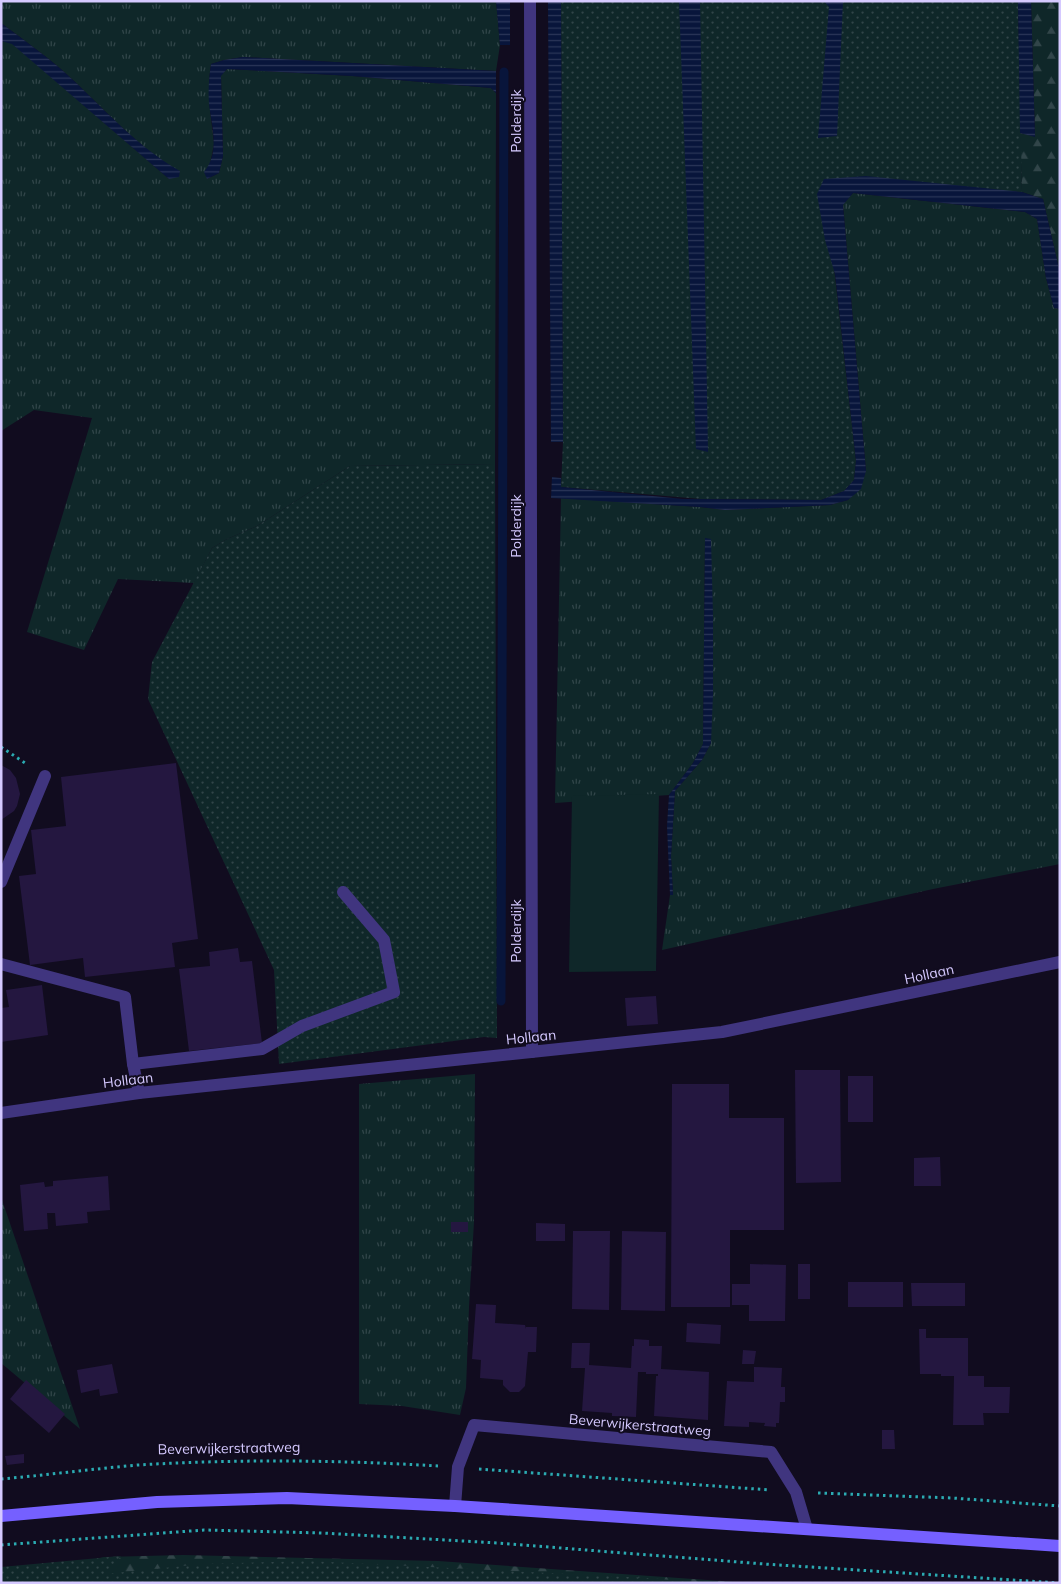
<svg xmlns="http://www.w3.org/2000/svg" width="1061" height="1584" viewBox="0 0 1061 1584" font-family="Mulish,sans-serif">
  <defs>
    <pattern id="grass-tufts" width="24" height="20" patternUnits="userSpaceOnUse" patternTransform="scale(1.25)"><rect width="24" height="20" fill="#0f2729"/><path d="M3 7l-1-3M5 7V3M7 7l1-3M15 17l-1-3M17 17v-4M19 17l1-3" fill="none" stroke="#314549"/></pattern>
    <pattern id="forest-firs" width="22" height="20" patternUnits="userSpaceOnUse" patternTransform="scale(1.25)"><rect width="22" height="20" fill="#0f2729"/><path d="M5 1l3.5 6h-7zM16 11l3.5 6h-7z" fill="#314549"/></pattern>
    <pattern id="park-dots" width="8" height="8" patternUnits="userSpaceOnUse" patternTransform="scale(1.25)"><rect width="8" height="8" fill="#0f2729"/><path d="M2 2h.1M6 6h.1" fill="none" stroke="#314549" stroke-width="1.8" stroke-linecap="round"/></pattern>
    <pattern id="water-rules" width="6" height="5" patternUnits="userSpaceOnUse" patternTransform="scale(1.25)"><rect width="6" height="5" fill="#08153b"/><path d="M0 2.5h6" fill="none" stroke="#2b3658"/></pattern>
  </defs>
  <rect width="100%" height="100%" fill="#110c1f"/>
  <g fill="url(#grass-tufts)">
    <path d="M1 1H496L500 45 496 71 243 57 224 60 211 64 209 80V102L214 144 207 179 219 173 223 156 221 75 227 69 352 76 491 88 496 93 495 464 350 466 257 526 227 539 212 548 194 583 118 579 84 650 27 632 92 418 34 410 1 431V41L12 43 169 179 180 172C139 148 107 112 73 80 51 59 25 41 1 23Z"/>
    <polygon points="853,193 1025,212 1037,219 1046,278 1054,308 1060,309 1060,864 933,889 662,950 670,895 673,894 671,856 675,791 702,760 711,743 705,538 703,744 693,763 669,795 555,803 561,498 700,507 725,510 830,505 848,500 866,471 843,204"/>
    <polygon points="475,1074 474,1222 469,1307 466,1388 460,1415 402,1406 359,1404 359,1084"/>
    <polygon points="1,1197 80,1429 1,1363"/>
  </g>
  <g fill="url(#forest-firs)">
    <polygon points="1031,1 1060,1 1060,273 1043,199 1022,192 1020,133 1035,136"/>
    <polygon points="183,1555 438,1561 750,1583 1,1583 104,1557"/>
  </g>
  <g fill="url(#park-dots)">
    <polygon points="561,1 1018,1 1022,192 824,180 856,461 854,480 844,491 821,500 701,499 561,487 563,442"/>
    <polygon points="495,464 497,1038 484,1037 279,1064 274,970 148,699 152,662 212,548 227,539 257,526 350,466"/>
    <polygon points="121,1556 106,1574 202,1564 309,1561 647,1578 711,1583 1,1583 1,1567"/>
  </g>
  <polygon fill="#0f2729" points="659,794 656,971 569,972 572,796"/>
  <g fill="url(#water-rules)">
    <polygon points="496,1 510,1 510,45 500,45"/>
    <polygon points="548,1 561,1 563,442 551,442"/>
    <polygon points="679,1 700,1 708,452 696,449"/>
    <polygon points="824,1 843,1 837,136 818,138 829,7"/>
    <polygon points="1018,1 1031,1 1035,137 1020,133"/>
    <path d="M1 23C25 41 51 59 73 80 107 112 139 148 180 171L179 177 169 179 12 44 1 41Z"/>
    <path d="M243 57 496 71V93L491 88 352 76 227 69 221 76 223 156 219 173 207 179 204 172C220 153 212 127 209 104 208 90 209 77 211 64L224 60Z"/>
    <polygon points="866,176 1022,192 1043,199 1060,273 1060,309 1054,308 1046,278 1037,219 1025,212 853,193 843,205 866,471 861,489 848,500 830,505 725,510 700,507 551,498 552,477 561,478 561,487 683,499 821,500 844,491 854,480 856,461 835,274 825,240 817,194 824,179"/>
    <polygon points="705,538 711,539 713,616 713,694 711,743 702,760 675,791 671,856 673,895 670,895 667,826 669,795 693,763 703,744"/>
  </g>
  <g fill="none" stroke-linecap="round" stroke-linejoin="round">
    <polyline stroke="#08153b" stroke-width="9" points="501,1001 504,72"/>
  </g>
  <g fill="#241740">
    <polygon points="176,763 198,939 172,943 175,967 85,977 83,958 30,965 19,876 36,874 31,830 66,826 61,777"/>
    <polygon points="1,765 10,770 16,778 20,794 17,806 14,811 1,820"/>
    <polygon points="238,948 240,962 252,961 262,1043 189,1051 179,969 210,966 209,952"/>
    <polygon points="42,985 48,1035 1,1042 1,1008 9,1007 6,990"/>
    <polygon points="656,996 658,1024 627,1026 625,998"/>
    <polygon points="795,1070 840,1070 841,1182 796,1183"/>
    <rect x="848" y="1076" width="25" height="46"/>
    <polygon points="672,1084 729,1084 729,1118 784,1118 784,1230 730,1230 730,1307 671,1307"/>
    <polygon points="940,1157 941,1186 914,1186 914,1158"/>
    <polygon points="108,1176 110,1210 87,1212 88,1223 56,1226 55,1213 47,1213 48,1229 24,1231 20,1185 44,1182 45,1187 53,1186 53,1181"/>
    <rect x="451" y="1222" width="17" height="10"/>
    <polygon points="536,1223 565,1224 565,1241 536,1241"/>
    <polygon points="573,1231 610,1231 609,1310 572,1309"/>
    <polygon points="622,1231 666,1232 665,1311 621,1310"/>
    <polygon points="750,1264 786,1265 785,1321 749,1321 749,1305 732,1305 732,1284 750,1284"/>
    <rect x="798" y="1264" width="12" height="35"/>
    <rect x="848" y="1282" width="55" height="25"/>
    <polygon points="911,1283 965,1283 965,1306 912,1306"/>
    <polygon points="476,1304 496,1305 495,1323 525,1325 526,1329 526,1327 537,1327 536,1352 528,1352 525,1386 519,1392 510,1392 503,1385 503,1380 480,1378 481,1360 472,1359"/>
    <polygon points="687,1323 721,1325 720,1344 686,1342"/>
    <polygon points="919,1329 926,1329 926,1338 968,1338 968,1376 984,1376 984,1387 1010,1387 1009,1413 983,1413 984,1425 953,1425 954,1376 941,1376 941,1374 920,1374"/>
    <polygon points="634,1339 649,1340 649,1346 662,1346 661,1369 709,1372 708,1420 654,1416 656,1376 658,1376 658,1374 646,1374 646,1372 638,1372 636,1417 612,1416 612,1413 582,1411 585,1368 571,1368 572,1343 590,1343 589,1365 631,1368 632,1346 634,1346"/>
    <polygon points="743,1350 756,1351 754,1364 742,1364"/>
    <polygon points="112,1364 118,1393 100,1396 99,1389 81,1393 77,1370"/>
    <polygon points="754,1367 782,1368 781,1387 785,1387 785,1402 780,1402 779,1423 776,1423 776,1427 764,1426 765,1423 749,1422 749,1427 724,1426 727,1381 754,1382"/>
    <polygon points="26,1380 65,1414 49,1433 10,1399"/>
    <polygon points="882,1430 894,1430 895,1449 882,1449"/>
    <polygon points="24,1454 24,1463 7,1465 5,1456"/>
  </g>
  <g fill="none" stroke-linecap="round" stroke-linejoin="round">
    <g stroke="#2babb2" stroke-width="3" stroke-dasharray="2.5 4" stroke-linecap="butt">
      <polyline points="1,747 28,765"/>
      <polyline points="479,1469 770,1490"/>
      <path d="M1 1479C47 1475 92 1469 138 1465 237 1459 338 1460 438 1466"/>
      <polyline points="818,1493 952,1498 1060,1506"/>
      <polyline points="1,1545 204,1530 323,1533 497,1543 764,1564 1060,1583"/>
    </g>
    <g stroke="#40357f" stroke-width="12">
      <polyline points="1,882 45,776"/>
      <polyline points="1,964 125,997 133,1064"/>
      <polyline points="139,1093 133,1064 262,1049 302,1026 394,992 384,940 343,892"/>
    </g>
    <g stroke="#40357f" stroke-width="12">
      <polyline points="530,1 532,1052"/>
      <polyline points="1,1113 139,1093 722,1032 1060,962"/>
      <polyline points="455,1506 458,1467 474,1425 771,1452 796,1492 807,1529"/>
    </g>
    <polyline stroke="#7560ff" stroke-width="12" points="1,1516 157,1502 287,1498 455,1506 1060,1546"/>
  </g>
  <g text-anchor="middle" stroke-width="4" stroke-linejoin="round" paint-order="stroke">
    <g font-size="14" fill="#d5c9ff" stroke="#110c1f">
      <text transform="translate(516 121) rotate(-90)" y="5">Polderdijk</text>
      <text transform="translate(516 526) rotate(-90)" y="5">Polderdijk</text>
      <text transform="translate(516 931) rotate(-90)" y="5">Polderdijk</text>
      <text transform="translate(929 974) rotate(-12)" y="5">Hollaan</text>
      <text transform="translate(531 1037) rotate(-6)" y="5">Hollaan</text>
      <text transform="translate(128 1080) rotate(-7)" y="5">Hollaan</text>
      <text transform="translate(640 1425) rotate(5)" y="5">Beverwijkerstraatweg</text>
      <text transform="translate(229 1448) rotate(-1)" y="5">Beverwijkerstraatweg</text>
    </g>
  </g>
  <rect width="1061" height="1584" fill="none" stroke="#d5c9ff" stroke-width="5"/>
</svg>
